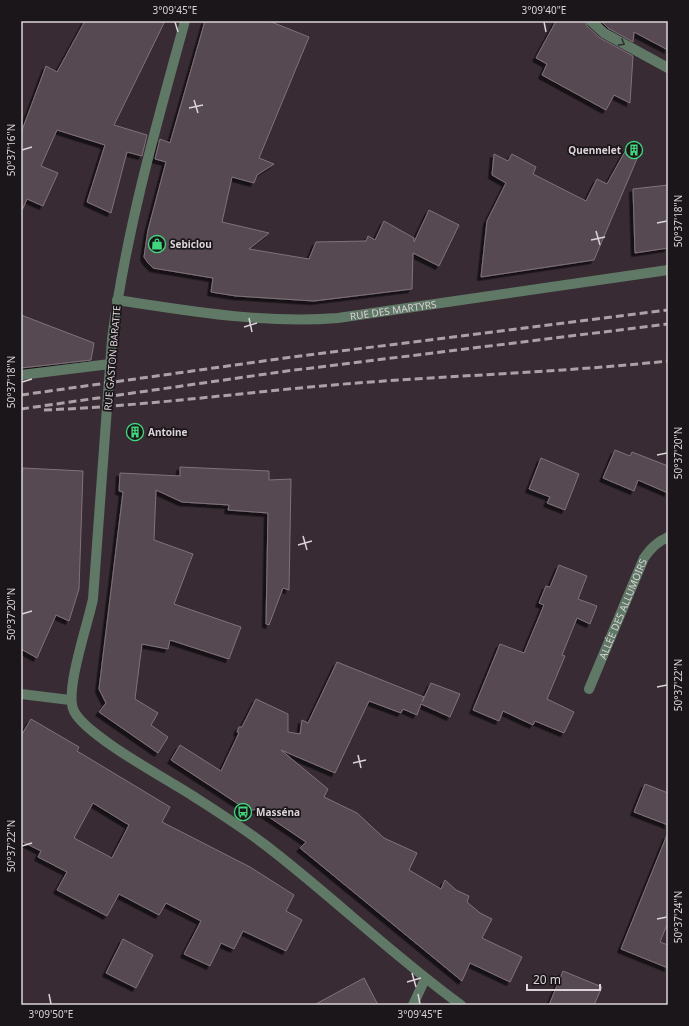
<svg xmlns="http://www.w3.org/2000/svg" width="689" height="1026" viewBox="0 0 689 1026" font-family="'Noto Sans',sans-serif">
  <defs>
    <filter id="shadow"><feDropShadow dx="-3.5" dy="3.5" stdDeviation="0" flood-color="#0009"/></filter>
  </defs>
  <rect width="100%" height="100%" fill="#382b33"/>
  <g fill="#564951" stroke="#80727b" fill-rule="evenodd" filter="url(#shadow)">
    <polygon points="85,21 165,21 114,125 147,135 142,156 127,152 111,213 87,202 105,145 57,130 41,166 58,173 43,206 27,199 21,213 21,133 46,66 57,72"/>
    <polygon points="205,21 269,21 309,37 259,158 274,164 257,175 254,183 232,177 222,222 269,233 249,249 309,259 316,242 366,241 368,236 375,240 384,221 414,238 414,242 429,210 459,225 439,266 413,253 412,289 314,301 236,296 211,292 213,278 153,268 148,263 144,257 148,230 166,162 155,159 160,139 170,143"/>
    <polygon points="556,21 585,21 587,26 600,38 633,56 630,103 614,95 606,110 542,75 547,64 536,58"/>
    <polygon points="601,21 668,21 668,50 634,32 633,42 608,28"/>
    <polygon points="627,148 639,154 594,260 481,277 487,221 506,183 492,175 494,154 508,161 512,154 536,167 533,174 586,201 597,179 607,184"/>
    <polygon points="668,185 668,248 635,253 633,189"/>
    <polygon points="21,315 94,343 91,360 21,368"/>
    <polygon points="615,450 630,456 632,452 668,466 668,493 638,480 634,491 603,478"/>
    <polygon points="541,458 579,474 565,510 547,503 550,497 529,489"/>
    <polygon points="180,467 269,471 269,480 291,479 289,590 283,588 269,625 266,624 268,513 228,510 229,505 182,502 156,490 154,540 193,554 174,604 241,627 229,659 170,640 168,649 142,644 135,699 158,713 151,725 168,737 158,753 99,712 106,703 99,689 123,492 119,491 120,473 180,476"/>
    <polygon points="23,468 83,471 79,589 69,621 56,615 37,658 21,649 21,479"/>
    <polygon points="559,565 587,576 578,599 597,606 590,624 577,618 562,655 565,656 547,699 574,712 564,733 535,721 533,725 503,711 499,721 473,710 500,644 524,653 544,605 539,603 546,586 550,587"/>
    <polygon points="337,662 424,697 422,702 431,683 460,694 450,717 421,704 417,715 403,709 401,713 369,701 335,773 281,750 328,789 324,797 357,813 384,838 417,853 409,870 441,889 445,880 456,890 469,896 467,902 480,913 492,919 482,938 522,957 510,982 470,963 462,981 300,848 306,842 257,809 249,811 171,760 180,745 221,771 239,733 237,732 239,727 242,727 256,699 288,714 288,732 300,734 302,720 308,723"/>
    <path d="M31 719 79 747 77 751 170 807 162 822 250 867 294 895 286 911 302 920 286 951 243 931 234 949 221 943 210 966 184 954 201 921 166 903 159 915 119 894 107 916 57 890 67 872 38 857 41 851 21 841V736ZM93 803 129 825 112 858 74 838Z"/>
    <polygon points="645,784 668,793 668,825 634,812"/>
    <polygon points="667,835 668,922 660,942 668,945 668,968 621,949"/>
    <polygon points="123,939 153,955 136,988 106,973"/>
    <polygon points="563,971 602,987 594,1005 549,1005"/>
    <polygon points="364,978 378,1005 314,1005"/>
  </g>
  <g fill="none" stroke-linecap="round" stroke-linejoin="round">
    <g stroke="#607866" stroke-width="10">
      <path d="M185 21C156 126 126 231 112 339L93 599C88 624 64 692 74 711 86 736 167 779 193 796 221 814 248 831 273 851 337 901 395 957 461 1005"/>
      <polyline points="591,21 604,33 668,68"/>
      <path id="s1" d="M117 300C190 311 264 324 338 318L668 270"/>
      <polyline points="21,375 110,364"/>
      <path id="s2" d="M589 689 644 558C651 548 657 542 668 537"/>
      <polyline points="21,694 70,700"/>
      <polyline points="413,1005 425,979"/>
    </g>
    <g stroke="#aba1a7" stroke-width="3" stroke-dasharray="8 4" stroke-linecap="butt">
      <polyline points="21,395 285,358 668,310"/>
      <polyline points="21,409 287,371 668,324"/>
      <path d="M44 410C149 406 253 391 357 383 461 375 565 372 668 361"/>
    </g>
  </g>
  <defs><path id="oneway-chevron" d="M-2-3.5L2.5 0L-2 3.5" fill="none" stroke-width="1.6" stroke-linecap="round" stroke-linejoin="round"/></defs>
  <use stroke="#303330" href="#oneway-chevron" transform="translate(622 43) rotate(29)"/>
  <path fill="none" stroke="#dbd3d8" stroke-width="1.5" d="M175 22 178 32M544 22 546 32M194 100 198 113M189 108 203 105M22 150 32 147M657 223 667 221M596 231 600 245M591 240 605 237M249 318 252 332M244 327 257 323M22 382 32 379M657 455 667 453M303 536 307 550M298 545 312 541M22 614 32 611M657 687 667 685M358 755 361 768M353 763 366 760M22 846 32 843M657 919 667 917M412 973 416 987M407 982 421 978M49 994 51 1004M418 994 420 1004"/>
  <defs>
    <g id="building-ring" transform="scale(0.9)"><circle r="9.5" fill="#1b1619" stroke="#40d77c" stroke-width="1.5"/><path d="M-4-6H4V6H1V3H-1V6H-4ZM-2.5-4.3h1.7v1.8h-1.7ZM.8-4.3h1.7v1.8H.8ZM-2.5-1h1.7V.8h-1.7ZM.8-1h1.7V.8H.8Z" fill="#40d77c"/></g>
    <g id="shop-ring" transform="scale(0.9)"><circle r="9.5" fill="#1b1619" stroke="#40d77c" stroke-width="1.5"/><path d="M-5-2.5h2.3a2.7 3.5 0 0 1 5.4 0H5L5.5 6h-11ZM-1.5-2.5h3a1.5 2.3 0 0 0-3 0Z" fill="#40d77c"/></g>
    <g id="bus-ring" transform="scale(0.9)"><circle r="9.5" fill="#1b1619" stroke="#40d77c" stroke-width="1.5"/><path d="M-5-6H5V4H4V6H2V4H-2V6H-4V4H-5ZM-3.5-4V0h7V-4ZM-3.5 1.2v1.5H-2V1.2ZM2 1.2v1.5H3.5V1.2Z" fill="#40d77c"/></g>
  </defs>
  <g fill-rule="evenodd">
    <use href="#building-ring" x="634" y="150"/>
    <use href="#shop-ring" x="157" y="244"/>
    <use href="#building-ring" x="135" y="432"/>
    <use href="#bus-ring" x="243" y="812"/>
  </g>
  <g text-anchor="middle" stroke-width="3.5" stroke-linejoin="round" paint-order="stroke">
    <g font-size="10" font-weight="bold" fill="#dbd3d8" stroke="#1b1619" text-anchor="start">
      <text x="621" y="154" text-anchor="end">Quennelet</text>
      <text x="170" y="248">Sebiclou</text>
      <text x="148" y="436">Antoine</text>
      <text x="256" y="816">Masséna</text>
    </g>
    <g font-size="10" fill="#dbd3d8" stroke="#1b1619">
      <text dy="4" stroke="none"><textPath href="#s1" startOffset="278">RUE DES MARTYRS</textPath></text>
      <text transform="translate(112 358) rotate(-85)" y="4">RUE GASTON BARATTE</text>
      <text dy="4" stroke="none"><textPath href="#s2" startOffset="87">ALLÉE DES ALLUMOIRS</textPath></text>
    </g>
  </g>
  <rect width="689" height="1026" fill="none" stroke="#1b1619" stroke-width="44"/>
  <path d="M527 984v6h73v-6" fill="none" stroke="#dbd3d8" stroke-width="2"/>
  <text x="533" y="984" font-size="12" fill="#dbd3d8" stroke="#1b1619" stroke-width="3" paint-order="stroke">20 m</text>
  <rect x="22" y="22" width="645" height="982" fill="none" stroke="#dbd3d8" stroke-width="1.5"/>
  <g font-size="10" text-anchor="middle" fill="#dbd3d8">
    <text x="175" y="14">3°09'45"E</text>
    <text x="544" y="14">3°09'40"E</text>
    <text transform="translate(11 150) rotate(-90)" y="4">50°37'16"N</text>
    <text transform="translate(678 221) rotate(-90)" y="4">50°37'18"N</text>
    <text transform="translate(11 382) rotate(-90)" y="4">50°37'18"N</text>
    <text transform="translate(678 453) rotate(-90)" y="4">50°37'20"N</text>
    <text transform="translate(11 614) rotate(-90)" y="4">50°37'20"N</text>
    <text transform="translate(678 685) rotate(-90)" y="4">50°37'22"N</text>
    <text transform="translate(11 846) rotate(-90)" y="4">50°37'22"N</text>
    <text transform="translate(678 917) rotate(-90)" y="4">50°37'24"N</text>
    <text x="51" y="1018">3°09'50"E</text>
    <text x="420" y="1018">3°09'45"E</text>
  </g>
</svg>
